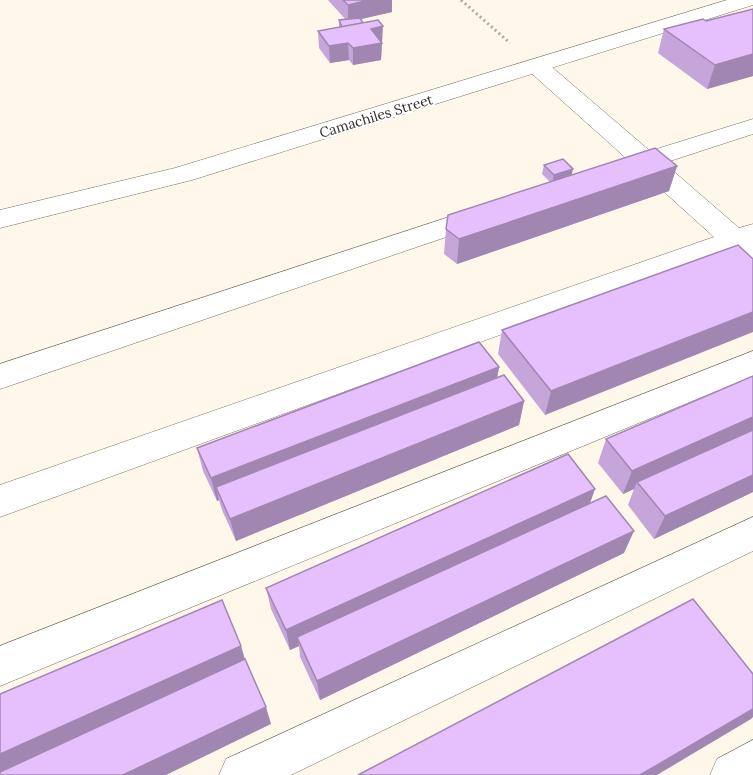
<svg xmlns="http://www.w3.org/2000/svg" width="753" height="775" viewBox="0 0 753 775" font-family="Lora,serif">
  <rect width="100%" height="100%" fill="#fff7e9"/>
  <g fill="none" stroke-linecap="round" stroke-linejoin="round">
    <g stroke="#766e5f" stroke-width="1">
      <g id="minor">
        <polygon points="538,60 546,62 650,151 753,119 753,134 664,163 739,228 753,224 753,260 739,259 730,251 0,517 0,485 714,237 641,171 621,177 612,175 608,169 612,163 627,159 530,72 527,67 530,62"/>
        <polygon points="489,204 499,207 503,213 499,219 0,389 0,364"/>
        <polygon points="753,351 753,376 0,686 0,646"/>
        <polygon points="753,517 753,551 291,775 219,775 226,759"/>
        <polygon points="753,740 753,775 710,775 717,759"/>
      </g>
    </g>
    <g stroke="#766e5f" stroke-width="1">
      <polygon id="tertiary" points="727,0 753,0 753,5 192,180 0,228 0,210 175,168"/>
    </g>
    <polyline stroke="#b0aa9f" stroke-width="3" stroke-dasharray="2 3" stroke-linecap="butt" points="461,0 510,43"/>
    <use href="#minor" fill="#fff" fill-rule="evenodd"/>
    <use href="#tertiary" fill="#fff" fill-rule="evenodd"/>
  </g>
  <g fill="#c6a5da">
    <polygon points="328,0 392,0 392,12 361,19 363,23 383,44 382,44 381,60 353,65 349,60 330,63 319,48 318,31 339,27 339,20 346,20"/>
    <polygon points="753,9 753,76 707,89 658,53 664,29 706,21"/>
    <polygon points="544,165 572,175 677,166 669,191 457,264 444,254 446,229 550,182 542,174"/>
    <polygon points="738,245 545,415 498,354 502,330"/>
    <polygon points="499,367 497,377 524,401 519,425 236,541 222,510 219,500 217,501 203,471 197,448"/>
    <polygon points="753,376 753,492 654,539 628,505 634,489 623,494 598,463 606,439"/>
    <polygon points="590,503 624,553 320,700 300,657 299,646 290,650 271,609 266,588"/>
  </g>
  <g fill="#a186b1">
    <polygon points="369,0 392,0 392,12 348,22 348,5"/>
    <polygon points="383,26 381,60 353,65 353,48 371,29"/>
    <polygon points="348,43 349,60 330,63 329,46"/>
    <polygon points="753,54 753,76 707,89 715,65"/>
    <polygon points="677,166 669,191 457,264 459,239"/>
    <polygon points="573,169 571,178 552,184 554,175"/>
    <polygon points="753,312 753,332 545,415 551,391"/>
    <polygon points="499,367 495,391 216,487 219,500 217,501 211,478"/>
    <polygon points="524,401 519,425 236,541 230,519"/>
    <polygon points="753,417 753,435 637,482 634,489 623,494 632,471"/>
    <polygon points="753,475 753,492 654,539 665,516"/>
    <polygon points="595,489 587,512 297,637 299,646 290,650 286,630"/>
    <polygon points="634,531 624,553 320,700 317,681"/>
    <polygon points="241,646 247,666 0,775 0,754"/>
    <polygon points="266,707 271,724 166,775 123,775"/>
    <polygon points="753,709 753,717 751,719 657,775 640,775"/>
  </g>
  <g fill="#e6c0fd" stroke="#a186b1" stroke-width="1.5">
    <polygon points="343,0 369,0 348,5"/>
    <polygon points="753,9 753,54 715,65 664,29 703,19 706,21"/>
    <polygon points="360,18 363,23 342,27 339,20"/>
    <polygon points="378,20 383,26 371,29 382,43 353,48 348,43 329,46 318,31"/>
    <polygon points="655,148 677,166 459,239 446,229 448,215"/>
    <polygon points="563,159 573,169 554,175 544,165"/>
    <polygon points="738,245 753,259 753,312 551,391 502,330"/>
    <polygon points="479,342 499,367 211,478 197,448"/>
    <polygon points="504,375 524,401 230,519 216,487"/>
    <polygon points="753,376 753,417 632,471 606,439"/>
    <polygon points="753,430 753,475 665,516 637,482"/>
    <polygon points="568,454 595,489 286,630 266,588"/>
    <polygon points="606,496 634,531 317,681 297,637"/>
    <polygon points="693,599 753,674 753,709 640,775 358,775"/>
    <polygon points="222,600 241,646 0,754 0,694"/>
    <polygon points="245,659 266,707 123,775 0,775 0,772"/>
  </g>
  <g text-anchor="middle" stroke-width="4.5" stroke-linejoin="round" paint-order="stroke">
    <g font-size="14" fill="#302c26" stroke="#fff">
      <text transform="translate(376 116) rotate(-17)" y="5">Camachiles Street</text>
    </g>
  </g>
</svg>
